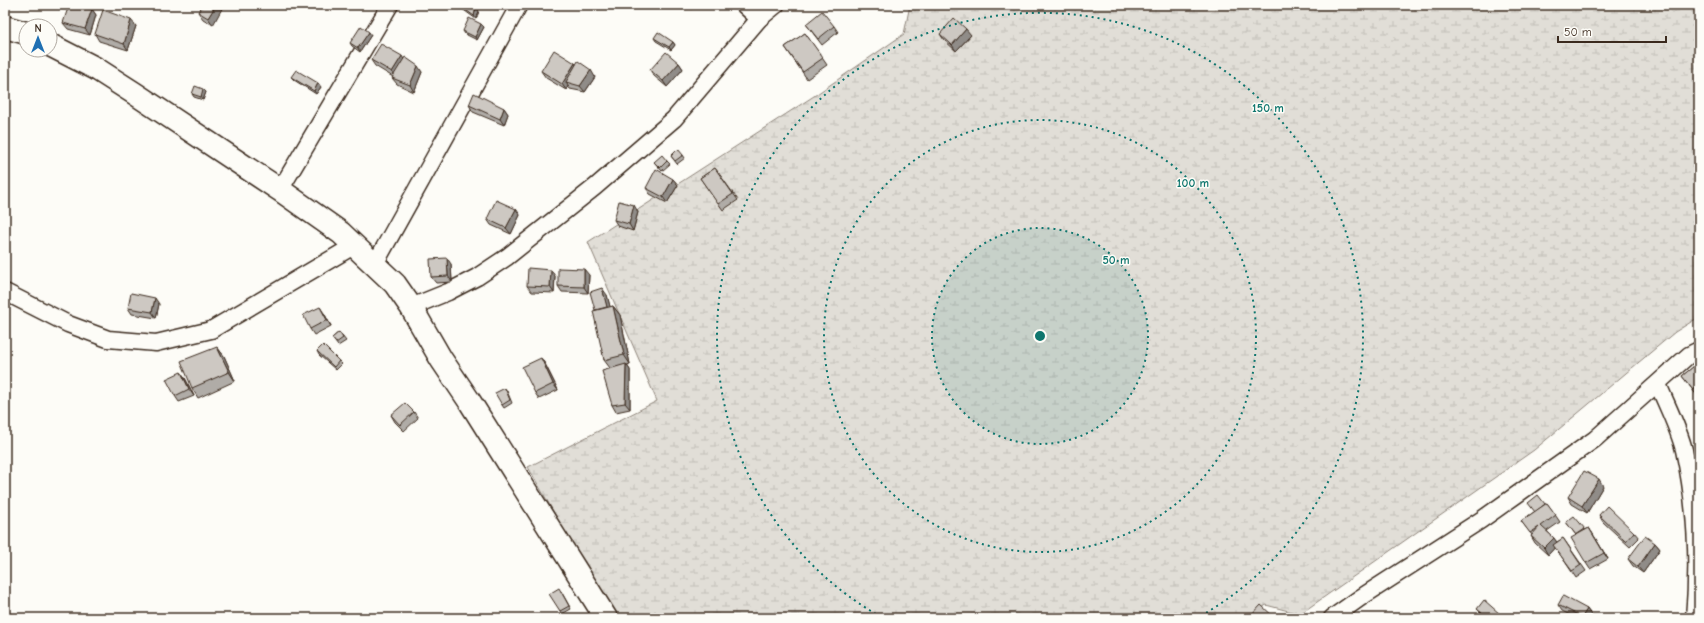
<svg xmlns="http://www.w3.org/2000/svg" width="1704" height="623" viewBox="0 0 1704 623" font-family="'Comic Neue',sans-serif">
  <defs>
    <pattern id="wetland-marsh" width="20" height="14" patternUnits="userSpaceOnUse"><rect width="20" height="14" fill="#e1ded7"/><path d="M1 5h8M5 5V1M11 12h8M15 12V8" fill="none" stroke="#c2bfb8"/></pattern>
  </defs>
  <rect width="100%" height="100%" fill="#fdfcf7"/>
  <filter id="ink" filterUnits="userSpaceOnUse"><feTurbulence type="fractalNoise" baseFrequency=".025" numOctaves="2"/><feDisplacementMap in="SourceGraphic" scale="8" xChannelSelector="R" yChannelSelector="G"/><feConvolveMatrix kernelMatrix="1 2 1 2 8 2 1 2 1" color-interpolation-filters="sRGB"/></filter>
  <g filter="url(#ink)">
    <polygon fill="url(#wetland-marsh)" stroke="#8e847a" points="910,5 1699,5 1699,317 1675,332 1534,450 1300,614 1266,605 1250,618 614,618 528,467 657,401 588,242 814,96 904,34"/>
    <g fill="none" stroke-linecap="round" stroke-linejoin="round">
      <g stroke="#3b2a1e" stroke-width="19">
        <g id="minor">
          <polyline points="744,5 759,19"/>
          <polyline points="280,190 390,5"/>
          <polyline points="375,264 519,5"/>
          <polyline points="5,292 68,324 108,339 156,343 211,330 355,245"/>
          <polyline points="411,307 448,292 477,277 507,257 595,187 674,119 759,19 776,5"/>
          <path d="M1658 384C1666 404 1679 429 1684 450 1696 505 1699 562 1694 618"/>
          <polyline points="1332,618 1360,598 1481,520 1595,439 1689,355 1699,350"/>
        </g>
      </g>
      <g stroke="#3b2a1e" stroke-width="25">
        <g id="secondary">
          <polyline points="5,27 26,33"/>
          <polyline points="50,45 95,68 134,93 280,190 341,233 395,284 411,307 441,359 470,402 606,618"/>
        </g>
      </g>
      <use href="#minor" stroke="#fdfcf7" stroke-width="16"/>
      <use href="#secondary" stroke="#fdfcf7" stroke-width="22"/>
    </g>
    <g fill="#b0aca7" stroke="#3b2a1e">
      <polygon points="49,5 66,5 65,10"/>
      <polygon points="203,5 213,25 203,19 198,12"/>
      <polygon points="459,5 479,11 476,19 461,8"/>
      <polygon points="685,5 694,5 692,9"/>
      <polygon points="92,9 96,15 90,35 68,29 63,23"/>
      <polygon points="481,24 484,27 477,40 465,34 463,31"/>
      <polygon points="806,24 834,26 838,32 822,45"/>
      <polygon points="136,26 128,50 99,41 95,34"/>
      <polygon points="805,33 827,65 807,79 785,47"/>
      <polygon points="940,34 971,35 956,51 944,40"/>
      <polygon points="371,35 360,52 352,46 350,43"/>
      <polygon points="654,38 673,42 675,45 671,50 656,41"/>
      <polygon points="404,59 422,72 414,92 397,84 392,78 393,77 375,66 371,60"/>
      <polygon points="679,63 683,69 667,87 654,76 650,70"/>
      <polygon points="576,64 595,77 585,92 570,89 568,86 566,90 546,78 541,71"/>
      <polygon points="291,77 321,87 316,94 294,80"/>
      <polygon points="206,92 203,100 194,97 192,94"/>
      <polygon points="469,105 504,108 508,114 504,125 473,112"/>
      <polygon points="683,155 685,158 677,164 671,156"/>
      <polygon points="667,161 670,164 662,171 654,162"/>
      <polygon points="715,168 738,200 723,210 700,178"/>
      <polygon points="673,179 678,185 667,203 650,194 646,188"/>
      <polygon points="516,209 520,215 511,234 491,225 487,219"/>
      <polygon points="638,212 633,231 618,226 614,220"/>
      <polygon points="451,264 452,282 436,283 431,277"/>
      <polygon points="589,275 588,293 562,292 558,286"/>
      <polygon points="555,276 554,293 532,292 527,286"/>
      <polygon points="607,295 610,307 613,306 620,315 630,364 627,365 630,370 630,409 616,412 612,405 610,368 604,360 595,310"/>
      <polygon points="159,304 156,318 132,314 128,308"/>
      <polygon points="324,313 331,326 314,335 310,329"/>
      <polygon points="339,332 346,341 338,346 332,338"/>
      <polygon points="217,347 224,356 235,381 198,398 192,388"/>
      <polygon points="317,351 339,361 342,364 336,370 319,355"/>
      <polygon points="541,358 545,364 558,390 539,399 535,393"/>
      <polygon points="1699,362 1699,396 1698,397 1682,376"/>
      <polygon points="181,372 185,378 194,396 179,402 175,396"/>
      <polygon points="505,388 507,391 512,403 504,408 502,405"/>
      <polygon points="414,412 418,418 404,431 395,422 391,415"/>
      <polygon points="1603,486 1587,513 1572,504 1568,497"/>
      <polygon points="1547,503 1560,522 1547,531 1557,542 1563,538 1586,571 1576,578 1555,547 1548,555 1535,543 1531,536 1532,535 1521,521"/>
      <polygon points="1599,515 1634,532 1639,538 1630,547 1603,522"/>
      <polygon points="1566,522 1585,530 1589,528 1608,559 1590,569 1586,563 1576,535"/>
      <polygon points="1655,543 1660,549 1643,573 1633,566 1628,559"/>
      <polygon points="561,591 571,609 562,614 560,611"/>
      <polygon points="1558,605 1587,609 1591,615 1589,618 1576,618 1562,611"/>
      <polygon points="1477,609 1502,617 1501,618 1487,618 1480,612"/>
    </g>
    <g fill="#908c88" stroke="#3b2a1e">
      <polygon points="61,5 66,5 65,10"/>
      <polygon points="216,5 224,5 213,25 208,18"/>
      <polygon points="689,5 694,5 692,9"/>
      <polygon points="476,7 479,11 476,19 474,16"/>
      <polygon points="92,9 96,15 90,35 85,29"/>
      <polygon points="131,20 136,26 128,50 124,44"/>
      <polygon points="481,24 484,27 477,40 475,37"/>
      <polygon points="966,29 971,35 956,51 952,45"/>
      <polygon points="369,32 371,35 360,52 358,48"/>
      <polygon points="673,42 675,45 671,50 669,47"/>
      <polygon points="402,56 406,63 396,78 392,72"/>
      <polygon points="575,63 579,69 566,82 568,86 566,90 562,84"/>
      <polygon points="679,63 683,69 667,87 663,81"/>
      <polygon points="418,66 422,72 414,92 410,85"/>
      <polygon points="591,70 595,77 585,92 580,86"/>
      <polygon points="318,83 321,87 316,94 314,91"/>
      <polygon points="203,89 206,92 203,100 201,97"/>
      <polygon points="504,108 508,114 504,125 500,119"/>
      <polygon points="673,179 678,185 667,203 663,197"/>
      <polygon points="634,205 638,212 633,231 629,224"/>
      <polygon points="516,209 520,215 511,234 506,228"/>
      <polygon points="447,258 451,264 452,282 448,276"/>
      <polygon points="584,269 589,275 588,293 584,287"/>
      <polygon points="551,270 555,276 554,293 550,287"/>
      <polygon points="602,288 607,295 612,314 607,308"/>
      <polygon points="155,298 159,304 156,318 152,312"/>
      <polygon points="613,306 620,315 630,364 624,355"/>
      <polygon points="320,307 324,313 331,326 327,320"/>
      <polygon points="217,347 224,356 235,381 229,372"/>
      <polygon points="541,358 545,364 558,390 553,384"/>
      <polygon points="626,364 630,370 630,409 625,403"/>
      <polygon points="181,372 185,378 194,396 189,389"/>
      <polygon points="1599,479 1603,486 1587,513 1582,506"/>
      <polygon points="1589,528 1593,534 1608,559 1604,553"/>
      <polygon points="1554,538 1558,544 1548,555 1544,548"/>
      <polygon points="1655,543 1660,549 1643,573 1638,567"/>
      <polygon points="1587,609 1591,615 1589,618 1583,618 1582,617"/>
      <polygon points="1500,614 1502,617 1501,618 1497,618"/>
    </g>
    <g fill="#cdc8c2" stroke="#3b2a1e">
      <polygon points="69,5 78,5 92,9 85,29 63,23"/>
      <polygon points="203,5 216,5 208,18 198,12"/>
      <polygon points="459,5 472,5 476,7 474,16"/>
      <polygon points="103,10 131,20 124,44 95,34"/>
      <polygon points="822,11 834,26 818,39 806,24"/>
      <polygon points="469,18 481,24 475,37 463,31"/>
      <polygon points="954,18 966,29 952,45 940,34"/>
      <polygon points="361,26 369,32 358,48 350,43"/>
      <polygon points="658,32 673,42 669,47 654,38"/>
      <polygon points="805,33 823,58 803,72 785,47"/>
      <polygon points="381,44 402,56 392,72 371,60"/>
      <polygon points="554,50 575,63 562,84 541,71"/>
      <polygon points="666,52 679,63 663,81 650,70"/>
      <polygon points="405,57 418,66 410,85 392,78"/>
      <polygon points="578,61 591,70 580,86 566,82"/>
      <polygon points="296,70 318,83 314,91 291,77"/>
      <polygon points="195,86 203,89 201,97 192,94"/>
      <polygon points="474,93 504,108 500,119 469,105"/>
      <polygon points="678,149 683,155 675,161 671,156"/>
      <polygon points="662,155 667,161 660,168 654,162"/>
      <polygon points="715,168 733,194 718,204 700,178"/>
      <polygon points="656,169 673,179 663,197 646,188"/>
      <polygon points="496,200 516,209 506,228 487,219"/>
      <polygon points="619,201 634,205 629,224 614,220"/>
      <polygon points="447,258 448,276 431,277 430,259"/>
      <polygon points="528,268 551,270 550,287 527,286"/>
      <polygon points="558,268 584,269 584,287 558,286"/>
      <polygon points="602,288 607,307 595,310 590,292"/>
      <polygon points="131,293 155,298 152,312 128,308"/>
      <polygon points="613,306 624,355 604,360 593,311"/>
      <polygon points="320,307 327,320 310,329 303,315"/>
      <polygon points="339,332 343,338 336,343 332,338"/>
      <polygon points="323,345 339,361 334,367 317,351"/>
      <polygon points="217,347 229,372 192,388 181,361"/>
      <polygon points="541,358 553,384 535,393 522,367"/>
      <polygon points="1699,362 1699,386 1693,390 1682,376"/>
      <polygon points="626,364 625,403 612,405 602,371"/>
      <polygon points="181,372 189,389 175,396 166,379"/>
      <polygon points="505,388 510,400 502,405 495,393"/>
      <polygon points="405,403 414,412 400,425 391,415"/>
      <polygon points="1584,471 1599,479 1582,506 1568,497"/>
      <polygon points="1538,495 1545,504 1535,512 1528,503"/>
      <polygon points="1547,503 1556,515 1541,526 1554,538 1544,548 1531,536 1539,527 1530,533 1521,521"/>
      <polygon points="1607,506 1634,532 1626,541 1599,515"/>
      <polygon points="1574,516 1585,529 1576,535 1566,522"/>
      <polygon points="1589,528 1604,553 1586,563 1571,538"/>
      <polygon points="1645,536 1655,543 1638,567 1628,559"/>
      <polygon points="1563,538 1581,565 1572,571 1553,545"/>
      <polygon points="559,588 569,606 560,611 549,594"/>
      <polygon points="1563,596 1587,609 1582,617 1558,605"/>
      <polygon points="1484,600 1500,614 1497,618 1488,618 1477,609"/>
      <polygon points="1261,605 1275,618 1251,618 1250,617"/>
      <polygon points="1388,615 1391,618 1385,618"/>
      <polygon points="1608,615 1614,618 1607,618"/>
    </g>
  </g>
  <circle cx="1040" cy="336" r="108" fill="#0f766e" fill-opacity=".12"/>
  <g fill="none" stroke="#0f766e" stroke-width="2" stroke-dasharray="2 4">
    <circle cx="1040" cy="336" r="108"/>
    <circle cx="1040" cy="336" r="216"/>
    <path d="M881 617A323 323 0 1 1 1199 617"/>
  </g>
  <circle cx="1040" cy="336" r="6" fill="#0f766e" stroke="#fdfcf7" stroke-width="2"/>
  <g font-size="12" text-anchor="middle" font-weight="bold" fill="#0f766e" stroke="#fdfcf7" stroke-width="3" stroke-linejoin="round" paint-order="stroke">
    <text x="1268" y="112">150 m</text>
    <text x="1193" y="187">100 m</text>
    <text x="1116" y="264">50 m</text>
  </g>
  <rect width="1704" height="623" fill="none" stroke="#fdfcf7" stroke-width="20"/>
  <rect x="10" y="10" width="1684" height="603" fill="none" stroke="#3b2a1e" stroke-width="1.5" filter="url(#ink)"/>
  <g transform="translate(38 38)"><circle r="19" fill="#fdfcf7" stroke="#afa8a0"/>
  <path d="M0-3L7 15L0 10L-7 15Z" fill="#1f6fb2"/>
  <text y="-6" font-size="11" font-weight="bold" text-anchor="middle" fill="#3b2a1e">N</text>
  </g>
  <path d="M1558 36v6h108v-6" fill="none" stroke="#3b2a1e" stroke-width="2"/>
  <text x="1564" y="36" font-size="12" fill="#3b2a1e" stroke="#fdfcf7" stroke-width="3" paint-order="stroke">50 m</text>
</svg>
